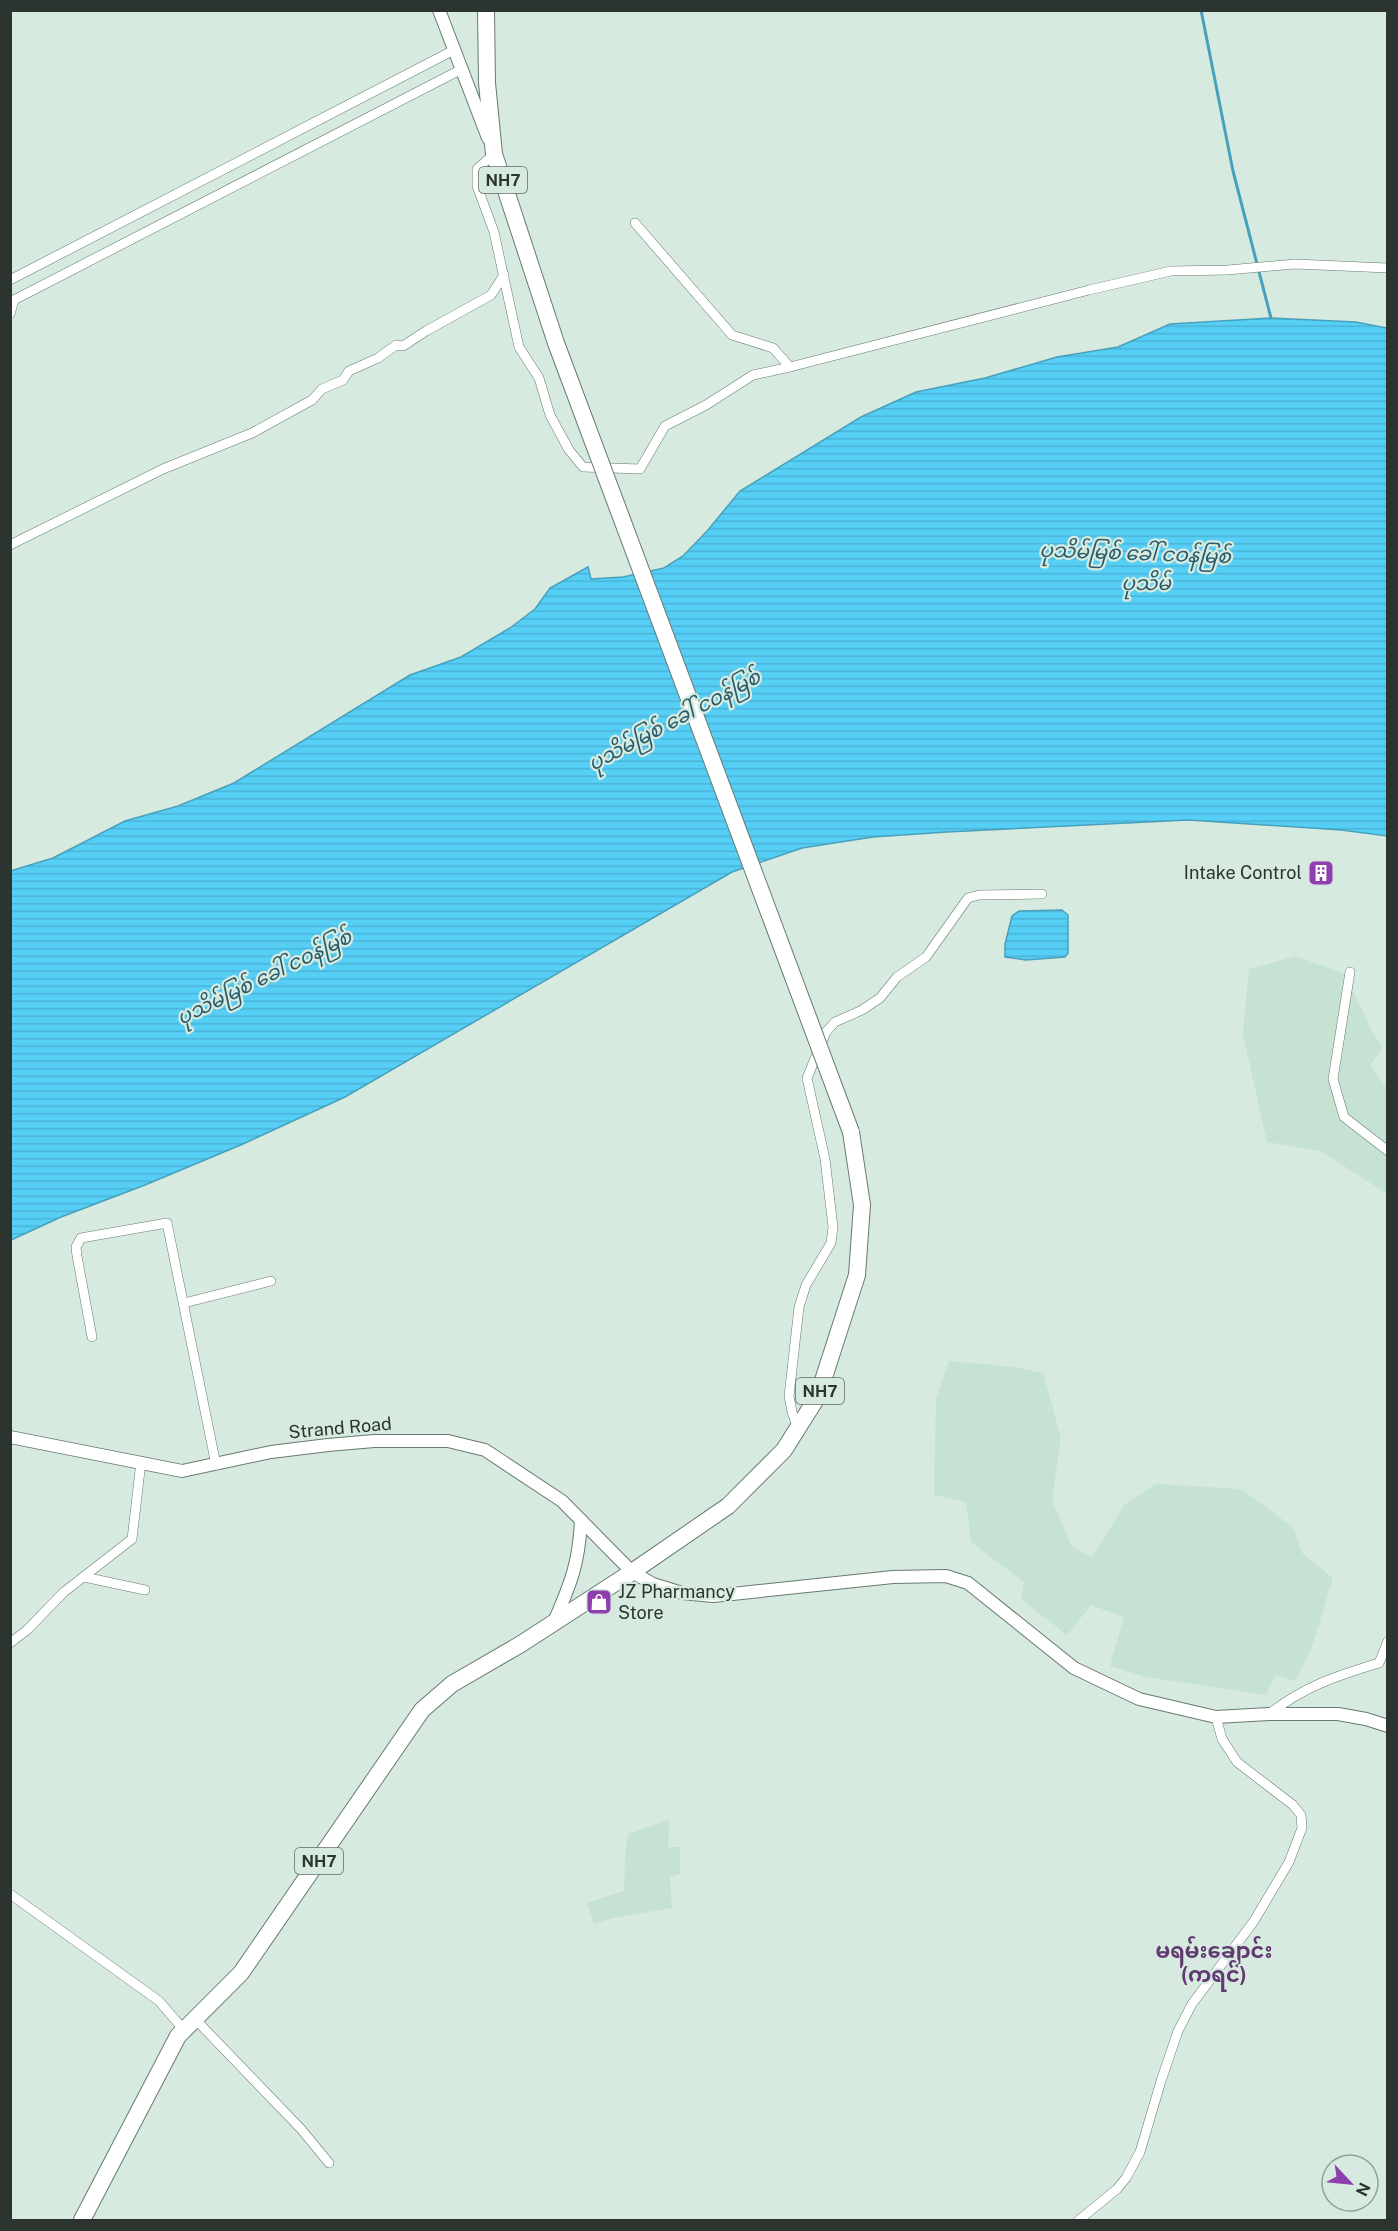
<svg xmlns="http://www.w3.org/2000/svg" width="1398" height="2231" viewBox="0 0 1398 2231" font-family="'Public Sans','Noto Sans Myanmar',sans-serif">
  <defs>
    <pattern id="water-rules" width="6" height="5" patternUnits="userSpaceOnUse" patternTransform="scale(1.5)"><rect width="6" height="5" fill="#56cff7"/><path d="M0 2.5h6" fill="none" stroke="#4bb2d4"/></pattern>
  </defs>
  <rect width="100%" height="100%" fill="#d6eadf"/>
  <g fill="#c6e2d3">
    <polygon points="1296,956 1345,974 1372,1031 1383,1048 1370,1065 1387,1089 1387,1194 1321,1151 1267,1142 1243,1035 1249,969"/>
    <polygon points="949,1361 1015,1367 1043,1373 1061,1438 1052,1500 1071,1545 1092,1558 1124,1505 1156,1484 1241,1489 1294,1528 1302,1553 1333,1578 1312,1647 1295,1681 1275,1675 1266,1695 1146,1677 1110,1666 1124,1617 1091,1605 1067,1635 1021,1599 1024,1582 971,1542 966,1502 934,1495 936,1399"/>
    <polygon points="669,1820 668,1847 680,1847 680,1874 670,1877 672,1908 612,1918 594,1924 587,1903 624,1891 625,1856 628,1834"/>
  </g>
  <g fill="url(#water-rules)" stroke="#49a0bb" stroke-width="1.5">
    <polygon points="1271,318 1356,322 1387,328 1387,836 1341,830 1188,820 947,832 873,837 802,848 732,872 345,1097 243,1144 145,1185 61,1217 11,1240 10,871 53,858 125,821 178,806 234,783 410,675 461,657 510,628 535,609 550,588 588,567 591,579 623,577 664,568 683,556 708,530 740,491 861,417 916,392 985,378 1057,357 1118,347 1170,324"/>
    <polygon points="1062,910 1068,915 1068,953 1065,957 1026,960 1005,957 1005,944 1012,916 1019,911"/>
  </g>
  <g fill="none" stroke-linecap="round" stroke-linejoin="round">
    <polyline stroke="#49a0bb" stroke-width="3" points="1201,10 1233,171 1271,318"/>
    <g stroke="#677a70" stroke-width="10">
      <g id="street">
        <polyline points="494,154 477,169 477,186 494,232 519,347 539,378 550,415 569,450 583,467 640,469 665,426 706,405 753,375 790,367 773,348 732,335 635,223"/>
        <polyline points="10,280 454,50"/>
        <polyline points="10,302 462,69"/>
        <polyline points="10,314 14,300"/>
        <polyline points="790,367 1089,290 1171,271 1228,270 1295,264 1388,268"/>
        <polyline points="10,545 163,469 252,433 312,400 322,389 343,380 349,371 378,358 396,345 403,346 426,331 491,295 504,275"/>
        <polyline points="1350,972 1333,1079 1344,1117 1388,1151"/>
        <polyline points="184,1303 271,1281"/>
        <polyline points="92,1337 77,1256 76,1247 81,1238 167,1223 216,1465"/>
        <polyline points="798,1428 792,1412 789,1396 799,1307 806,1285 831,1243 833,1227 825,1159 807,1078 826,1032 835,1022 862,1010 880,998 897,977 926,957 968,898 979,895 1042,894"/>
        <polyline points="84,1577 145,1590"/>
        <polyline points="10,1643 27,1630 64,1592 132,1539 141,1462"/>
        <path d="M1269 1714C1305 1686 1336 1676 1379 1663L1388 1641"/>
        <polyline points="10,1894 159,2001 184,2030"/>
        <polyline points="195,2019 301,2129 329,2163"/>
        <polyline points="1079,2220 1117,2189 1126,2178 1140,2152 1161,2081 1178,2031 1192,2004 1254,1921 1289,1862 1302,1828 1301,1815 1293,1805 1237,1762 1222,1739 1216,1717"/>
      </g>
    </g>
    <g stroke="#677a70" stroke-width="14">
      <g id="secondary">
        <polyline points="439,10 488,138"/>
        <polyline points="10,1437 182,1471 271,1452 328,1445 374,1441 448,1441 485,1450 562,1501 632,1572 653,1584 682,1593 713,1596 893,1577 946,1576 968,1583 1074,1668 1139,1699 1216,1717 1269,1714 1338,1714 1366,1719 1388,1726"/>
        <path d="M554 1622C571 1583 579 1563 581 1520"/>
      </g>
    </g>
    <g stroke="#677a70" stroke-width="18">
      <g id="highway">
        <polyline points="486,10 487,83 494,154 556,343"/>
        <polyline points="82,2220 178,2036 241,1973 422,1710 452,1684 521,1644 632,1572 728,1506 784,1450 818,1396 857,1275 862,1205 851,1132"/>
      </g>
    </g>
    <use href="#street" stroke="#fff" stroke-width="9"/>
    <use href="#secondary" stroke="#fff" stroke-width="12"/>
    <use href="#highway" stroke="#fff" stroke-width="16"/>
    <g stroke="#677a70" stroke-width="18" stroke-linecap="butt">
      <polyline id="highway-bridge" points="556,343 851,1132"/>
    </g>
    <use href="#highway-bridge" stroke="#fff" stroke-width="16"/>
  </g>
  <defs>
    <g id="building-square" transform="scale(1.35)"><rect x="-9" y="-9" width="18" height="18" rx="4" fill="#8e3eae" stroke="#d6eadf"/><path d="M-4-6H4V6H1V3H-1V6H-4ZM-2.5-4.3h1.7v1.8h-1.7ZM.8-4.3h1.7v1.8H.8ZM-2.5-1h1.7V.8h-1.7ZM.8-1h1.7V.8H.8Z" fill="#fff"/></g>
    <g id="shop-square" transform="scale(1.35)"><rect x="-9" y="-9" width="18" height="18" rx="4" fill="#8e3eae" stroke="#d6eadf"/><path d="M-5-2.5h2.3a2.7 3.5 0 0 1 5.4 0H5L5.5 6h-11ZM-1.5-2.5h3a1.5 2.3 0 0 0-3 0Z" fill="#fff"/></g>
  </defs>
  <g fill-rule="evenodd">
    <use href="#building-square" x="1321" y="873"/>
    <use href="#shop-square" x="599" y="1602"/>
  </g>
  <g text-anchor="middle" stroke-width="4.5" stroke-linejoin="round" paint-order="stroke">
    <g fill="#d6eadf" stroke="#5f6b64" stroke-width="1.5">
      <rect x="479" y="167" width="48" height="26" rx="4.5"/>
      <rect x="796" y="1378" width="48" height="26" rx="4.5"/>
      <rect x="295" y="1848" width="48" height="26" rx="4.5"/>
    </g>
    <g font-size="16" font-weight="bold" fill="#2c3430">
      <text x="503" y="186">NH7</text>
      <text x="820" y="1397">NH7</text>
      <text x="319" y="1867">NH7</text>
    </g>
    <g font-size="18" fill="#2c3430" stroke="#d6eadf" text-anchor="end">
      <text x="1302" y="879">Intake Control</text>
      <text x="618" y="1598" text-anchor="start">JZ Pharmancy<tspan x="618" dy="21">Store</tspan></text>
    </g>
    <g font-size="18" fill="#2c3430" stroke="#d6eadf">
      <text transform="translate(340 1428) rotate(-5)" y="6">Strand Road</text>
    </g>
    <g font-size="20" font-style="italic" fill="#295b6c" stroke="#d6eadf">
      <text transform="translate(1135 553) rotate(2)" y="7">ပုသိမ်မြစ် ခေါ် ငဝန်မြစ်</text>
      <text x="1146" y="590">ပုသိမ်</text>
      <text transform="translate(674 720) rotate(-28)" y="7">ပုသိမ်မြစ် ခေါ် ငဝန်မြစ်</text>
      <text transform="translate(264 977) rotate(-26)" y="7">ပုသိမ်မြစ် ခေါ် ငဝန်မြစ်</text>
    </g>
    <g font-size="21" font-weight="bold" fill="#623a72" stroke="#d6eadf">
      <text x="1214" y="1958">မရမ်းချောင်း<tspan x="1214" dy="24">(ကရင်)</tspan></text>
    </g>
  </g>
  <rect width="1398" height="2231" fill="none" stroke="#2c3430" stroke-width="24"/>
  <g transform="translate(1350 2183) rotate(116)"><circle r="28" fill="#d6eadf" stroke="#92a199" stroke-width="1.5"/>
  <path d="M0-4.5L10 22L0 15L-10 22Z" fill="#8e3eae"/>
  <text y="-9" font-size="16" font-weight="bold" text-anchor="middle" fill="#2c3430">N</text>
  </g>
</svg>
